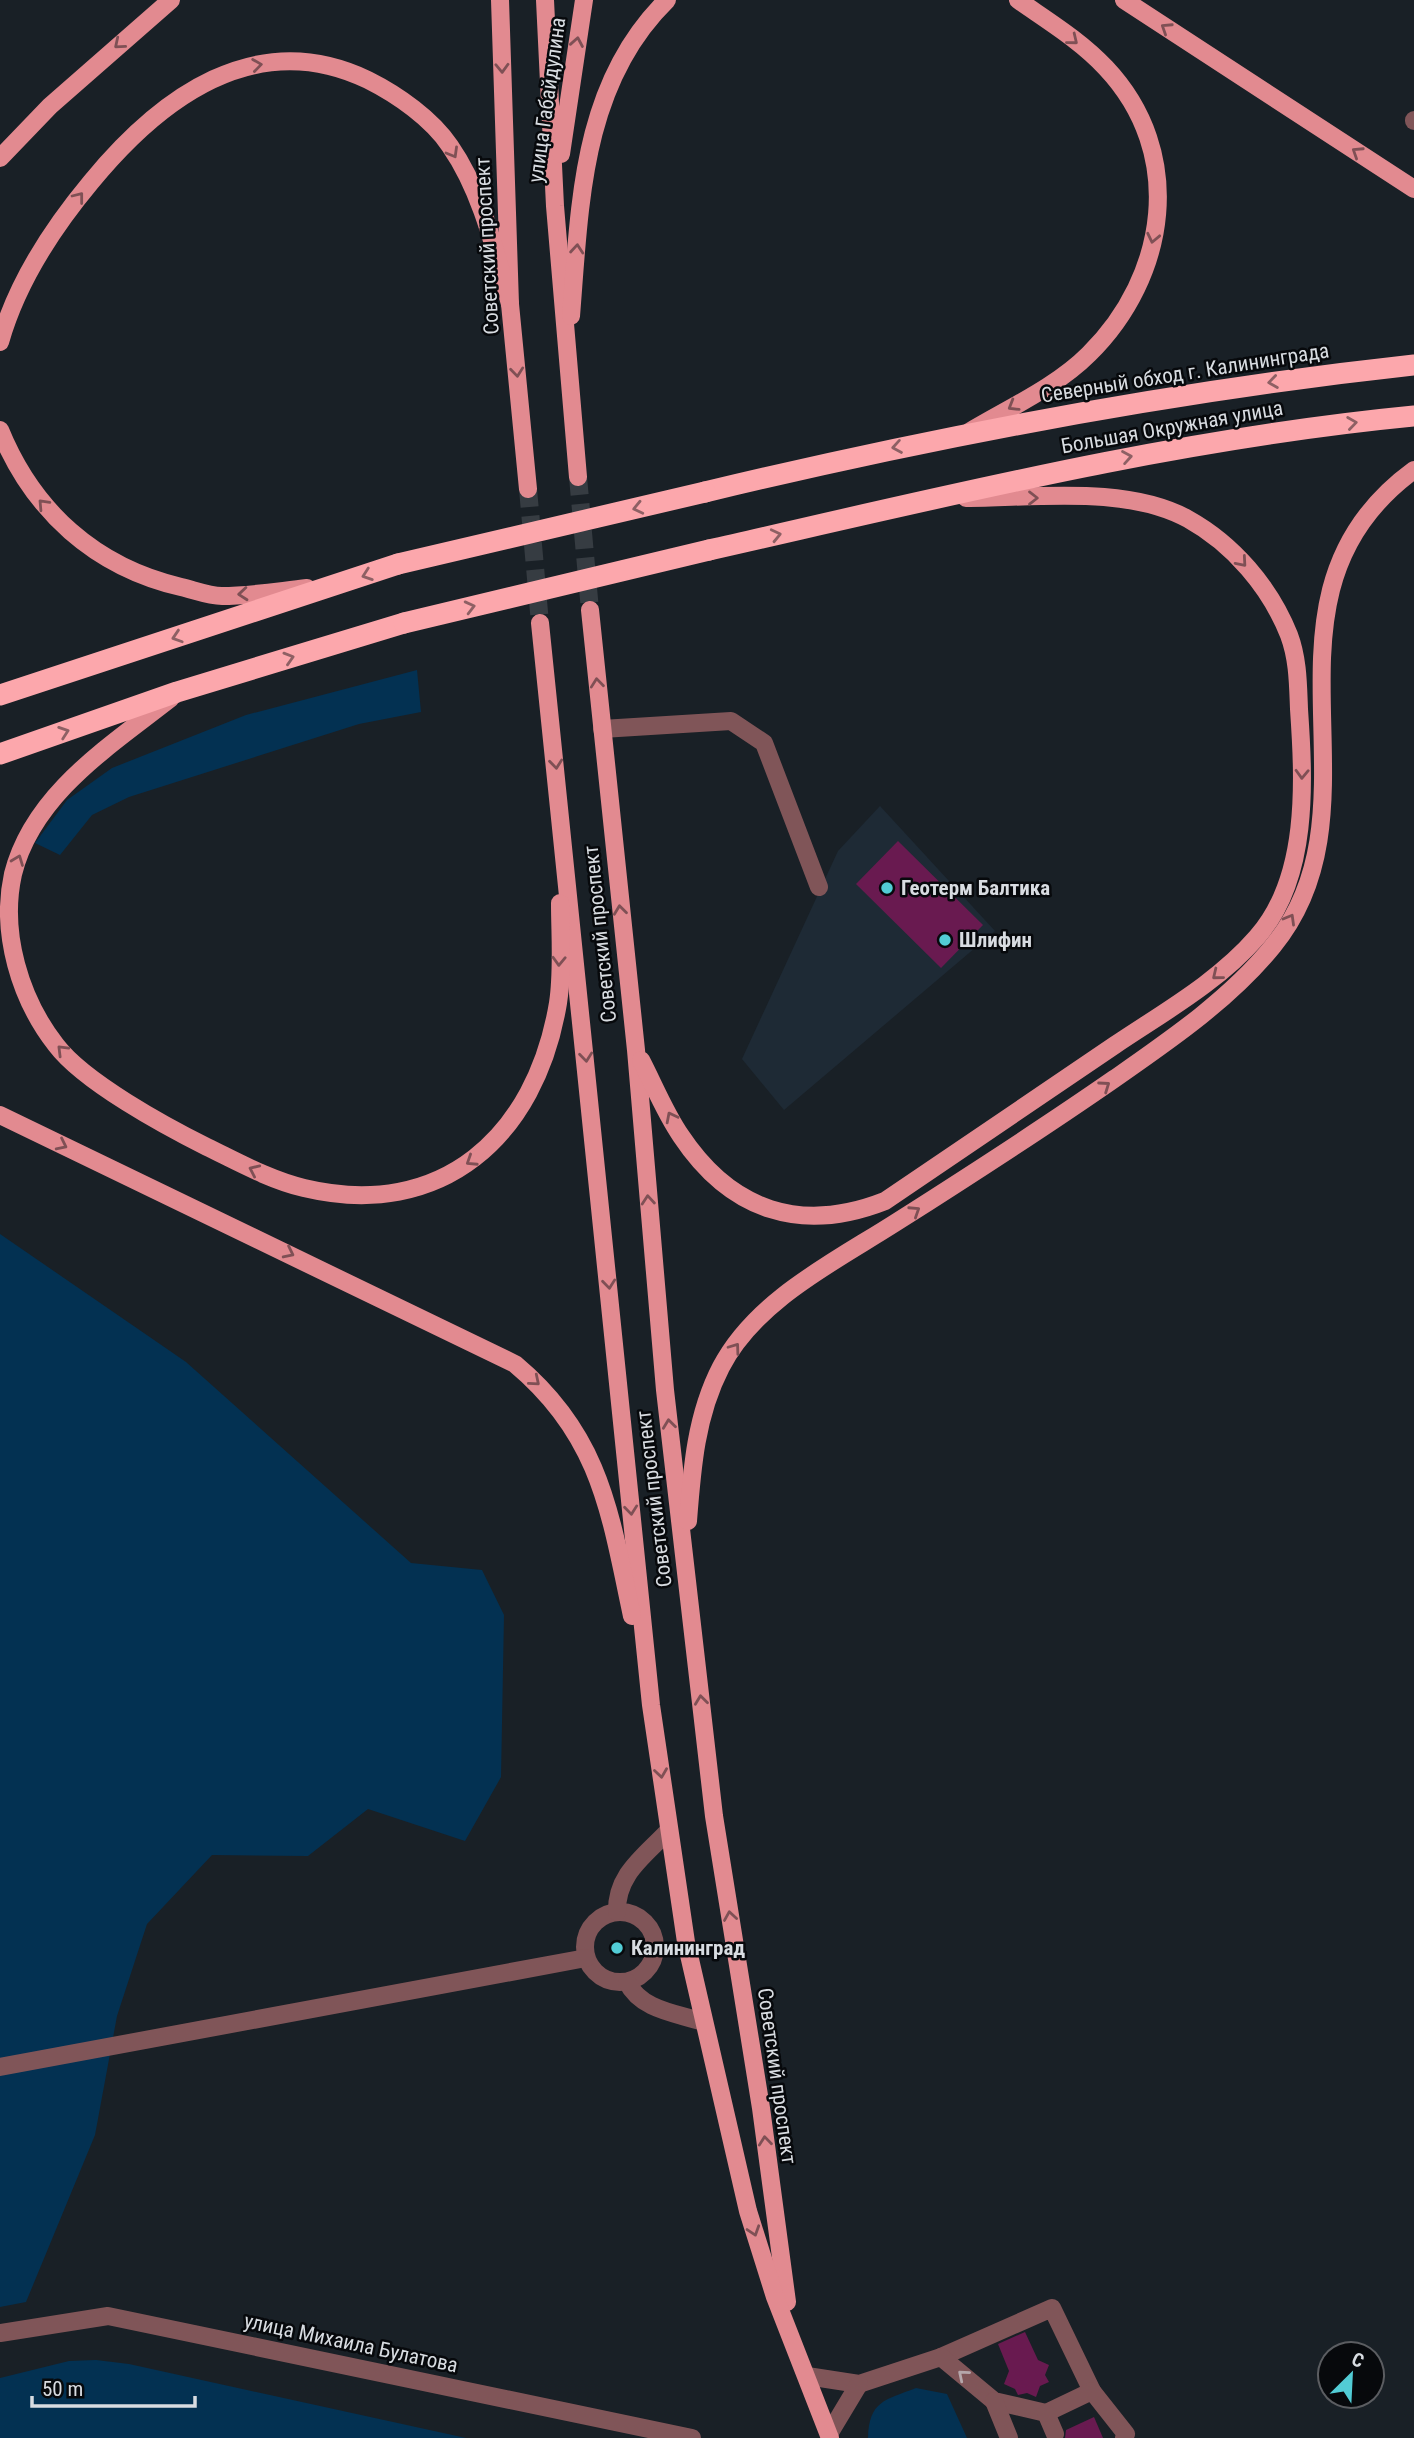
<svg xmlns="http://www.w3.org/2000/svg" width="1414" height="2438" viewBox="0 0 1414 2438" font-family="'Roboto Condensed',sans-serif">
  <rect width="100%" height="100%" fill="#192026"/>
  <polygon fill="#1e2a35" points="880,806 995,931 784,1110 742,1059 838,851"/>
  <g fill="#033152">
    <polygon points="417,670 421,712 359,724 129,797 92,815 60,855 35,843 67,800 112,768 246,715"/>
    <polygon points="0,1234 186,1362 411,1563 482,1570 504,1615 501,1777 465,1841 368,1809 308,1856 212,1855 147,1924 117,2016 95,2135 26,2302 0,2307"/>
    <polygon points="96,2360 129,2364 466,2438 0,2438 0,2378 69,2361"/>
    <path d="M916 2388 947 2394 967 2438H868C869 2401 885 2400 916 2388Z"/>
  </g>
  <g fill="#691a50">
    <polygon points="898,841 983,925 941,968 856,884"/>
    <polygon points="1025,2332 1038,2360 1049,2365 1045,2375 1049,2382 1040,2386 1036,2397 1027,2393 1018,2395 1015,2389 1004,2384 1009,2371 998,2344"/>
    <polygon points="1094,2417 1103,2438 1065,2438 1066,2430"/>
  </g>
  <g fill="none" stroke-linecap="round" stroke-linejoin="round">
    <g stroke="#363c42" stroke-width="18" stroke-dasharray="18 9" stroke-linecap="butt">
      <polyline points="578,477 590,610"/>
      <polyline points="528,489 540,623"/>
    </g>
    <g stroke="#805558" stroke-width="18">
      <polyline points="1414,120 1414,121"/>
      <polyline points="602,729 731,721 764,743 819,887"/>
      <circle cx="620" cy="1947" r="35"/>
      <path d="M617 1912C616 1874 645 1856 669 1830"/>
      <path d="M627 1982C641 2010 675 2013 703 2022"/>
      <polyline points="0,2067 586,1958"/>
      <polyline points="0,2333 108,2316 692,2438"/>
      <polyline points="941,2357 1052,2308 1092,2391"/>
      <polyline points="807,2376 859,2384 941,2357 994,2401 1046,2413 1055,2434"/>
      <polyline points="994,2401 1009,2438"/>
      <polyline points="1046,2413 1092,2391 1126,2434 1124,2438"/>
      <polyline points="829,2434 859,2384"/>
    </g>
    <g stroke="#e28a90" stroke-width="18">
      <polyline points="500,0 510,304 528,489"/>
      <polyline points="545,0 555,206 578,477"/>
      <polyline points="1124,0 1414,189"/>
      <polyline points="561,154 584,0"/>
      <polyline points="0,158 50,106 171,0"/>
      <path d="M571 316C580 205 581 84 667 0"/>
      <path d="M0 342C17 282 51 230 91 182 160 98 256 26 368 80 398 95 432 119 450 146 482 192 495 251 510 304"/>
      <path d="M0 430C33 511 95 567 181 587 194 590 209 596 222 596 250 596 279 591 307 588"/>
      <path d="M969 432C1009 408 1056 387 1089 354 1168 276 1186 153 1106 68 1081 41 1048 21 1018 0"/>
      <polyline points="590,610 636,1050 665,1390 714,1816 761,2108 787,2302"/>
      <polyline points="540,623 651,1705 686,1942 748,2211 775,2297 830,2438"/>
      <path d="M171 698C110 746 33 794 13 874 0 933 20 999 56 1045 84 1082 165 1126 207 1147 238 1162 270 1180 304 1188 442 1221 536 1136 558 1003 563 971 560 935 560 903"/>
      <path d="M641 1060C654 1085 665 1113 681 1136 731 1211 801 1234 885 1201 961 1149 1038 1097 1115 1045 1164 1012 1218 982 1257 937 1309 878 1304 782 1299 709 1298 684 1298 659 1289 635 1270 587 1233 544 1188 519 1126 485 1035 498 966 498"/>
      <path d="M0 1115 515 1364C601 1436 610 1513 632 1616"/>
      <path d="M688 1521C692 1468 696 1415 721 1367 756 1300 834 1262 895 1223 969 1176 1042 1129 1114 1079 1170 1040 1230 999 1273 946 1391 802 1238 598 1414 470"/>
    </g>
    <g stroke="#fca7ac" stroke-width="21">
      <path d="M705 492C938 436 1175 391 1414 365"/>
      <path d="M709 550C943 497 1175 439 1414 416"/>
      <polyline points="0,695 398,564"/>
      <polyline points="0,754 177,692 404,623"/>
    </g>
    <g stroke="#fca7ac" stroke-width="21">
      <polyline points="398,564 705,492"/>
      <polyline points="404,623 709,550"/>
    </g>
  </g>
  <defs><path id="oneway-chevron" d="M-2-3.5L2.5 0L-2 3.5" fill="none" stroke-width="1.6" stroke-linecap="round" stroke-linejoin="round" transform="scale(1.75)"/></defs>
  <g stroke="#7f5055">
    <use href="#oneway-chevron" transform="translate(1166 28) rotate(-147)"/>
    <use href="#oneway-chevron" transform="translate(1073 40) rotate(39)"/>
    <use href="#oneway-chevron" transform="translate(577 42) rotate(-80)"/>
    <use href="#oneway-chevron" transform="translate(119 44) rotate(140)"/>
    <use href="#oneway-chevron" transform="translate(257 65) rotate(-8)"/>
    <use href="#oneway-chevron" transform="translate(502 68) rotate(88)"/>
    <use href="#oneway-chevron" transform="translate(1357 152) rotate(-147)"/>
    <use href="#oneway-chevron" transform="translate(453 153) rotate(60)"/>
    <use href="#oneway-chevron" transform="translate(79 197) rotate(-52)"/>
    <use href="#oneway-chevron" transform="translate(1153 238) rotate(102)"/>
    <use href="#oneway-chevron" transform="translate(577 249) rotate(-85)"/>
    <use href="#oneway-chevron" transform="translate(517 372) rotate(84)"/>
    <use href="#oneway-chevron" transform="translate(1013 406) rotate(149)"/>
    <use href="#oneway-chevron" transform="translate(1033 498)"/>
    <use href="#oneway-chevron" transform="translate(43 504) rotate(-133)"/>
    <use href="#oneway-chevron" transform="translate(1242 562) rotate(49)"/>
    <use href="#oneway-chevron" transform="translate(243 594) rotate(175)"/>
    <use href="#oneway-chevron" transform="translate(597 683) rotate(-96)"/>
    <use href="#oneway-chevron" transform="translate(556 764) rotate(84)"/>
    <use href="#oneway-chevron" transform="translate(1302 774) rotate(92)"/>
    <use href="#oneway-chevron" transform="translate(18 860) rotate(-69)"/>
    <use href="#oneway-chevron" transform="translate(620 910) rotate(-97)"/>
    <use href="#oneway-chevron" transform="translate(1290 919) rotate(-60)"/>
    <use href="#oneway-chevron" transform="translate(559 961) rotate(92)"/>
    <use href="#oneway-chevron" transform="translate(1217 975) rotate(141)"/>
    <use href="#oneway-chevron" transform="translate(62 1050) rotate(-135)"/>
    <use href="#oneway-chevron" transform="translate(586 1057) rotate(84)"/>
    <use href="#oneway-chevron" transform="translate(1105 1086) rotate(-35)"/>
    <use href="#oneway-chevron" transform="translate(671 1117) rotate(-117)"/>
    <use href="#oneway-chevron" transform="translate(62 1145) rotate(26)"/>
    <use href="#oneway-chevron" transform="translate(471 1161) rotate(147)"/>
    <use href="#oneway-chevron" transform="translate(254 1170) rotate(-155)"/>
    <use href="#oneway-chevron" transform="translate(648 1200) rotate(-95)"/>
    <use href="#oneway-chevron" transform="translate(915 1211) rotate(-33)"/>
    <use href="#oneway-chevron" transform="translate(289 1253) rotate(26)"/>
    <use href="#oneway-chevron" transform="translate(609 1284) rotate(84)"/>
    <use href="#oneway-chevron" transform="translate(735 1348) rotate(-54)"/>
    <use href="#oneway-chevron" transform="translate(535 1381) rotate(40)"/>
    <use href="#oneway-chevron" transform="translate(669 1424) rotate(-97)"/>
    <use href="#oneway-chevron" transform="translate(631 1510) rotate(84)"/>
    <use href="#oneway-chevron" transform="translate(701 1700) rotate(-97)"/>
    <use href="#oneway-chevron" transform="translate(661 1773) rotate(82)"/>
    <use href="#oneway-chevron" transform="translate(730 1916) rotate(-99)"/>
    <use href="#oneway-chevron" transform="translate(765 2141) rotate(-96)"/>
    <use href="#oneway-chevron" transform="translate(754 2231) rotate(72)"/>
  </g>
  <g stroke="#8e6064">
    <use href="#oneway-chevron" transform="translate(1273 382) rotate(172)"/>
    <use href="#oneway-chevron" transform="translate(1352 423) rotate(-8)"/>
    <use href="#oneway-chevron" transform="translate(897 447) rotate(170)"/>
    <use href="#oneway-chevron" transform="translate(1127 457) rotate(-10)"/>
    <use href="#oneway-chevron" transform="translate(638 508) rotate(167)"/>
    <use href="#oneway-chevron" transform="translate(776 535) rotate(-13)"/>
    <use href="#oneway-chevron" transform="translate(367 575) rotate(161)"/>
    <use href="#oneway-chevron" transform="translate(470 607) rotate(-14)"/>
    <use href="#oneway-chevron" transform="translate(177 637) rotate(162)"/>
    <use href="#oneway-chevron" transform="translate(289 658) rotate(-17)"/>
    <use href="#oneway-chevron" transform="translate(64 732) rotate(-19)"/>
  </g>
  <use stroke="#b5a6aa" href="#oneway-chevron" transform="translate(963 2375) rotate(-140)"/>
  <g fill="#52ccd5" stroke="#07090c" stroke-width="2.5">
    <circle cx="887" cy="888" r="7"/>
    <circle cx="945" cy="940" r="7"/>
    <circle cx="617" cy="1948" r="7"/>
  </g>
  <g text-anchor="middle" stroke-width="5" stroke-linejoin="round" paint-order="stroke">
    <g font-size="21" fill="#d8dce1" stroke="#07090c">
      <text transform="translate(547 100) rotate(-82)" y="7">улица Габайдулина</text>
      <text transform="translate(487 246) rotate(-93)" y="7">Советский проспект</text>
      <text transform="translate(1185 373) rotate(-9)" y="7">Северный обход г. Калининграда</text>
      <text transform="translate(1172 427) rotate(-10)" y="7">Большая Окружная улица</text>
      <text transform="translate(600 934) rotate(-96)" y="7">Советский проспект</text>
      <text transform="translate(654 1499) rotate(-97)" y="7">Советский проспект</text>
      <text transform="translate(777 2076) rotate(82)" y="7">Советский проспект</text>
      <text transform="translate(351 2343) rotate(12)" y="7">улица Михаила Булатова</text>
    </g>
    <g font-size="21" font-weight="bold" fill="#d8dce1" stroke="#07090c" text-anchor="start">
      <text x="901" y="895">Геотерм Балтика</text>
      <text x="959" y="947">Шлифин</text>
      <text x="631" y="1955">Калининград</text>
    </g>
  </g>
  <g transform="translate(1351 2375) rotate(24)"><circle r="33" fill="#07090c" stroke="#5b5d61" stroke-width="2"/>
  <path d="M0-5L12 26L0 18L-12 26Z" fill="#52ccd5"/>
  <text y="-10" font-size="19" font-weight="bold" text-anchor="middle" fill="#d8dce1">С</text>
  </g>
  <path d="M32 2396v10h163v-10" fill="none" stroke="#d8dce1" stroke-width="3.5"/>
  <text x="42" y="2396" font-size="21" fill="#d8dce1" stroke="#07090c" stroke-width="5" paint-order="stroke">50 m</text>
</svg>
